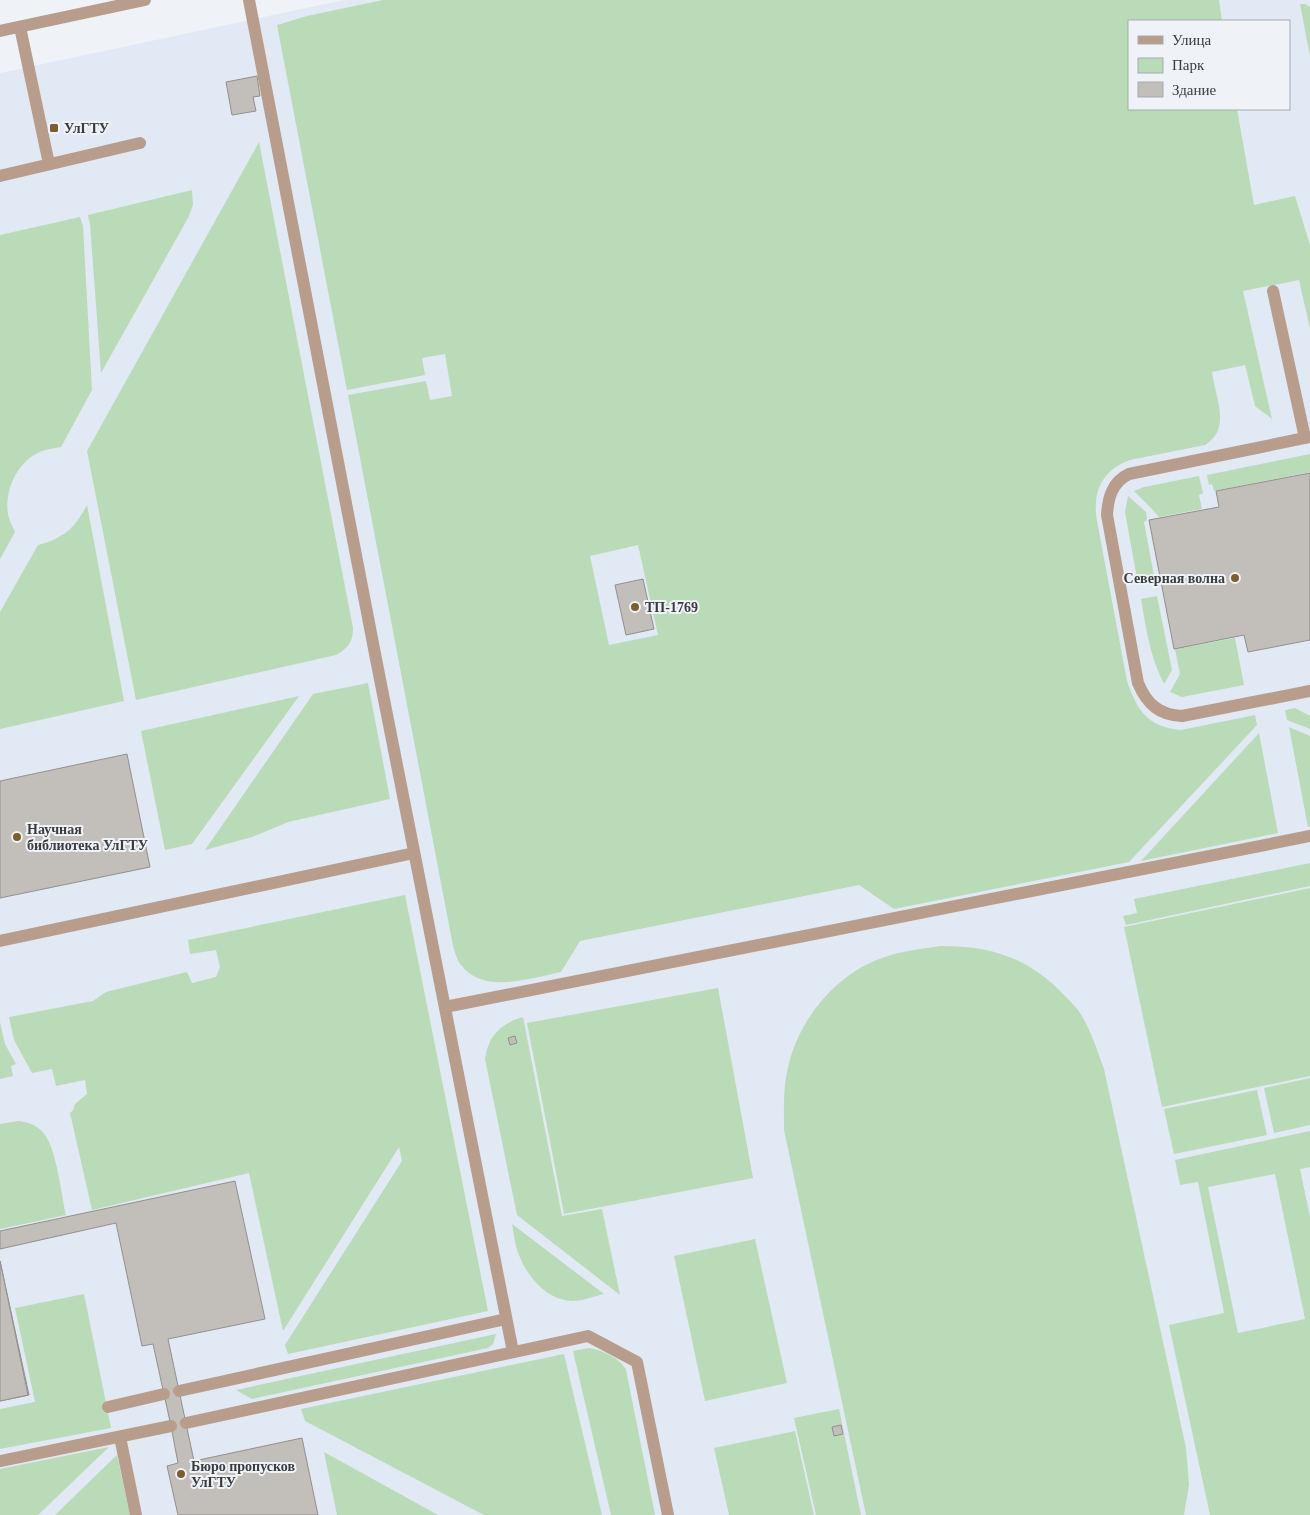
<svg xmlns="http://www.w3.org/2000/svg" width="1310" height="1515" viewBox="0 0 1310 1515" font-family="Georgia,serif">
  <rect width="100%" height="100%" fill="#eff3f8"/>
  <path fill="#e1e9f5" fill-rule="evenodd" d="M344 0H1310V1515H0V73ZM1129 21H1289V109H1129Z"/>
  <g fill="#badbb7" fill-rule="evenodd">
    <path d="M383 0H1219L1222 21H1129V109H1237L1254 205 1295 196 1310 245V329L1299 280 1243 291 1272 419 1255 406 1245 365 1212 372C1215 396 1232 429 1205 445L1130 460C1102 470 1092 492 1097 521L1127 681C1137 710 1147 727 1181 730L1255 715 1257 725 1129 862 894 909 859 885 580 941 561 972C530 978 484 995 461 965 457 960 455 952 453 946L348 395 426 381 430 400 452 396 445 354 422 358 425 375 347 390 277 25 307 16ZM638 545 658 635 609 645 590 556Z"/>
    <polygon points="1300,4 1305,4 1310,7 1310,56"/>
    <path d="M259 142 353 628C353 642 348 648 336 655L136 700 87 451Z"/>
    <polygon points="192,190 193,205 188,218 101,373 90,224 88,215"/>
    <path d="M80 217 83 226 92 390 61 447C55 448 48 449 42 451 18 460 4 490 8 514 9 520 13 527 15 532L0 559V235Z"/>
    <polygon points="1310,454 1310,472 1214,491 1212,484 1209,485 1207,475"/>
    <polygon points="1199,476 1203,493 1199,495 1202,509 1159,517 1152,509 1134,491 1144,487"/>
    <polygon points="1128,496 1146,512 1147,520 1144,522 1155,581 1138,584 1125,512"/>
    <path d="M87 505 124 701 0 729V612L38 545C64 538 74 529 87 505Z"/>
    <path d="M1157 596 1172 670 1164 684C1150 657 1146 628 1141 599Z"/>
    <polygon points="1235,638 1244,685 1182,697 1170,692 1180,674 1175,649"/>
    <polygon points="368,683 390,799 288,822 252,837 205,850 313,694"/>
    <polygon points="299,696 192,844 165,850 141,731"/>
    <polygon points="1295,708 1310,716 1310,729 1287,720 1285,710"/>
    <polygon points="1289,727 1310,736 1310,826 1308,827"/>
    <polygon points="1259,733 1278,833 1141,861"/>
    <polygon points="1310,863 1310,886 1126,925 1123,916 1137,913 1134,899"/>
    <polygon points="1310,888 1310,1076 1162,1107 1124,927"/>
    <polygon points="405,895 488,1311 288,1354 285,1345 402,1161 399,1147 283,1331 249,1173 92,1210 70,1113 73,1110 75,1104 87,1094 85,1080 56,1086 52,1069 32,1073 14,1040 9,1017 93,1001 106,992 187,972 192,983 216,977 220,967 216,950 190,954 188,940"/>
    <path d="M941 946C992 946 1029 958 1065 996 1070 1001 1076 1007 1080 1013 1091 1030 1097 1050 1104 1069L1186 1448 1189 1485 1184 1515H866L784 1130C784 1111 783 1091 787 1072 796 1025 829 981 874 961 895 952 919 949 941 946Z"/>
    <polygon points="718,988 753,1178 564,1214 527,1023"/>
    <path d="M523 1017 562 1216 602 1209 620 1295 517 1215 485 1059C488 1036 501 1023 523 1017Z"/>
    <polygon points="0,1022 5,1044 16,1064 11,1066 13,1076 0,1079"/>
    <polygon points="1310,1078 1310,1125 1274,1133 1264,1088"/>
    <polygon points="1257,1090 1267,1135 1174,1154 1164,1109"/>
    <path d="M18 1121C29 1122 39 1126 45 1135 57 1152 61 1193 66 1215L0 1229V1124Z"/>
    <path d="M1310 1131V1167L1300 1169 1310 1217V1515H1210L1169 1325 1224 1313 1198 1182 1180 1185 1175 1160ZM1275 1174 1305 1319 1238 1333 1208 1187Z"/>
    <path d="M512 1224 604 1294C594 1296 583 1301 573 1301 548 1301 527 1277 519 1255 515 1246 514 1234 512 1224Z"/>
    <polygon points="755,1239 787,1383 705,1401 674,1256"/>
    <polygon points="84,1294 111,1428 0,1449 0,1409 35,1402 15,1308"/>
    <polygon points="496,1334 493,1344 488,1348 252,1399 236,1390"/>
    <path d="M589 1348C602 1350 620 1358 626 1370L655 1515H611L573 1351Z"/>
    <polygon points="564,1354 602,1515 484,1515 305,1421 301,1409"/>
    <polygon points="839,1409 861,1515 816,1515 794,1418"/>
    <polygon points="795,1431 814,1515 729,1515 714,1448"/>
    <polygon points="109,1447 38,1515 0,1515 0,1469"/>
    <polygon points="324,1452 438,1515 337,1515"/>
    <polygon points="117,1455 130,1515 55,1515"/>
  </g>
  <g fill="#c2beb9" stroke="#93908b">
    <polygon points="257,76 260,96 253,97 256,111 232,115 226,82"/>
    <polygon points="1310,473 1310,640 1248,652 1244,635 1174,649 1149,520 1219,507 1216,491"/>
    <polygon points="643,579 654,629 626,635 615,585"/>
    <polygon points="127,754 150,867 0,898 0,781"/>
    <polygon points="515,1036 517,1043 510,1045 508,1038"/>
    <polygon points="235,1181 265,1319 168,1339 194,1461 302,1438 318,1515 178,1515 167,1466 178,1463 171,1426 153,1344 142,1346 116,1223 0,1249 0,1231"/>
    <polygon points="0,1261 29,1395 0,1401"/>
    <polygon points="0,1261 28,1395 0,1401"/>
    <polygon points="841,1425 843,1434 834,1436 832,1427"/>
  </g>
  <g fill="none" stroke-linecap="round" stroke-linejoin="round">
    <g stroke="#b89d8c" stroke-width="12">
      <polyline points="249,0 376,659 513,1352"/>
      <polyline points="20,27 49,164"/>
      <polyline points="0,176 140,143"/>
      <polyline points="1273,291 1305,438"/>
      <path d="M1310 437 1129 474C1112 482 1108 498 1107 515L1138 683C1147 704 1159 715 1182 716L1310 691"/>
      <polyline points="0,941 414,853"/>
      <polyline points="445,1007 1310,836"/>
      <polyline points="179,1391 506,1319"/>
      <polyline points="108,1407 164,1394"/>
      <polyline points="186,1423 588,1336 637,1362 668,1515"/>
      <polyline points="120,1437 136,1515"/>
      <polyline points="0,1461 171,1426"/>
    </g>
    <polyline stroke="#b89d8c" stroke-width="12" points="0,31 145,0"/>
  </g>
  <g fill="#7c5e32" stroke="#eff3f8" stroke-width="2">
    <rect x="49" y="123" width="10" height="10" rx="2.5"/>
    <circle cx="1235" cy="578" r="5"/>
    <circle cx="635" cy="607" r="5"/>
    <circle cx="17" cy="837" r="5"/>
    <circle cx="181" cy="1474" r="5"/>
  </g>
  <g text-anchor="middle" stroke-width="4" stroke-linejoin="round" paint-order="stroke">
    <g font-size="14" font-weight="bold" fill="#3a3b3d" stroke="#eff3f8" text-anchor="start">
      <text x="64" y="133">УлГТУ</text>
      <text x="1225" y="583" text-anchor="end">Северная волна</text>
      <text x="645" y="612">ТП-1769</text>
      <text x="27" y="834">Научная<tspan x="27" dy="16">библиотека УлГТУ</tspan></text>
      <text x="191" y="1471">Бюро пропусков<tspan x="191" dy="16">УлГТУ</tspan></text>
    </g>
  </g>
  <rect x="1128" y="20" width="162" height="90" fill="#eff3f8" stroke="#a7a9ad"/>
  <rect x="1138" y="36" width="25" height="8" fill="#b89d8c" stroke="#a7a9ad"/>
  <text x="1172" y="45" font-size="15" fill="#3a3b3d">Улица</text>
  <rect x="1138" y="58" width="25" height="15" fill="#badbb7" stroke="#a7a9ad"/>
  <text x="1172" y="70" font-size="15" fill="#3a3b3d">Парк</text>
  <rect x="1138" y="82" width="25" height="15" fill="#c2beb9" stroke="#a7a9ad"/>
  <text x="1172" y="95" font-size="15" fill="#3a3b3d">Здание</text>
</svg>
